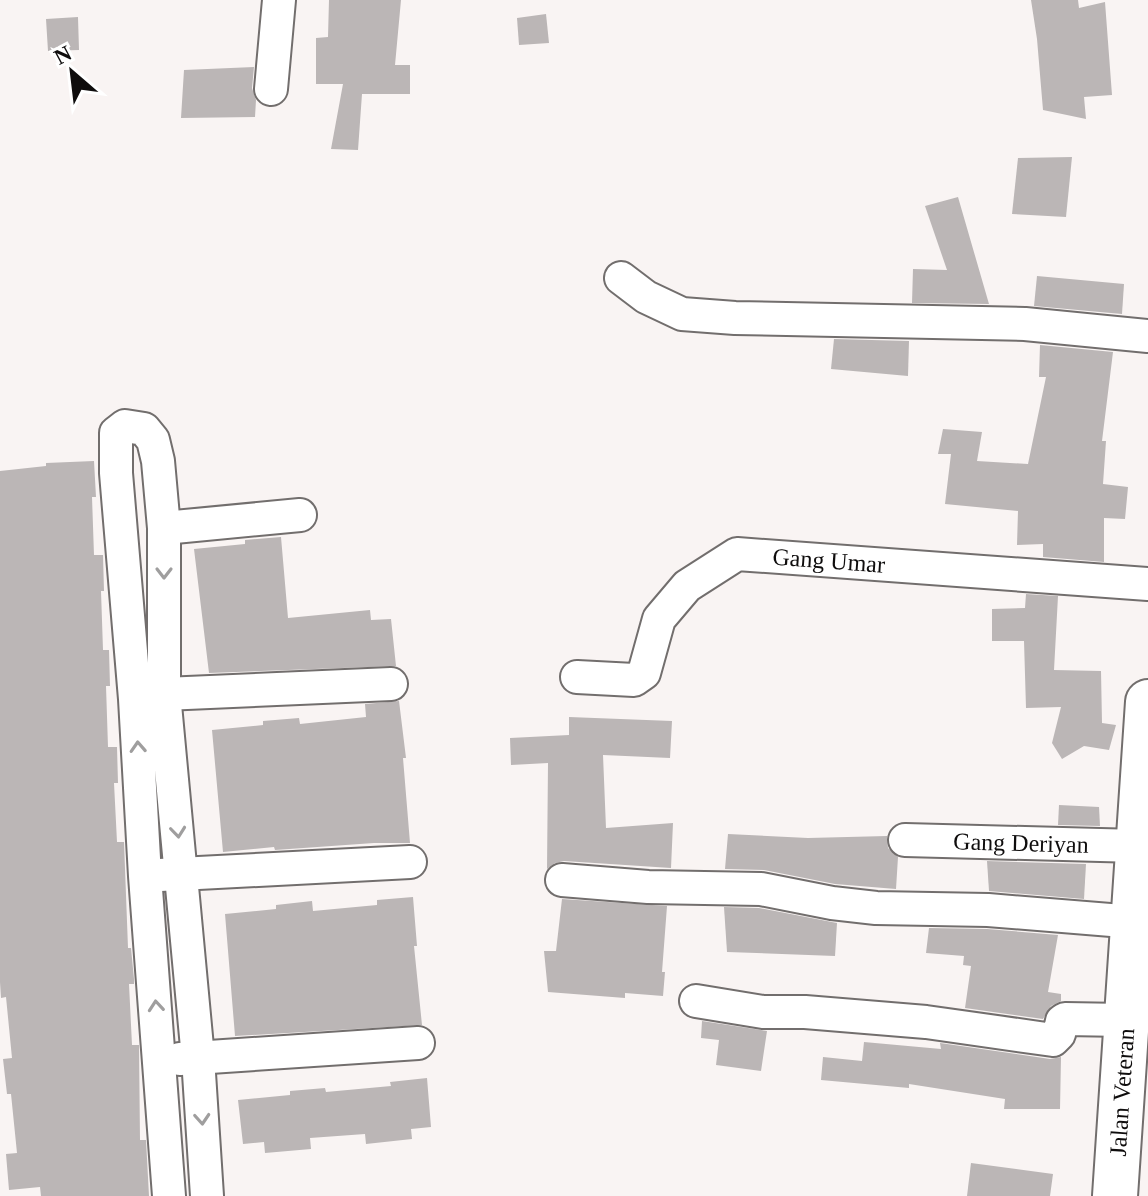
<svg xmlns="http://www.w3.org/2000/svg" width="1148" height="1196" viewBox="0 0 1148 1196" font-family="'Times New Roman',serif">
  <rect width="100%" height="100%" fill="#f9f4f3"/>
  <g fill="#bbb6b6">
    <polygon points="329,0 401,0 395,65 410,65 410,94 362,94 358,150 331,149 343,84 316,84 316,38 328,37"/>
    <polygon points="1031,0 1078,0 1079,8 1105,2 1112,95 1084,97 1086,119 1043,110 1037,39"/>
    <polygon points="546,14 549,43 519,45 517,18"/>
    <polygon points="78,17 79,50 48,51 46,19"/>
    <polygon points="254,67 252,88 256,100 255,117 181,118 184,70"/>
    <polygon points="1072,157 1066,217 1012,214 1018,158"/>
    <polygon points="958,197 989,304 912,303 913,269 947,270 925,206"/>
    <polygon points="1037,276 1124,284 1122,314 1034,306"/>
    <polygon points="834,339 909,341 908,376 831,369"/>
    <polygon points="1040,345 1113,352 1102,441 1106,441 1103,484 1128,487 1125,519 1104,518 1104,562 1043,557 1043,544 1017,545 1018,511 945,504 951,454 938,454 943,429 982,432 977,461 1028,464 1046,377 1039,377"/>
    <polygon points="94,461 96,497 92,497 94,555 103,555 104,591 101,591 103,650 109,650 110,686 106,686 108,747 117,747 118,783 114,783 117,842 124,842 128,948 131,948 134,979 134,984 129,984 132,1045 139,1045 140,1140 146,1140 149,1196 41,1196 40,1187 9,1190 6,1154 17,1153 11,1094 7,1094 3,1059 12,1058 6,997 1,998 0,982 0,471 46,466 46,463"/>
    <polygon points="281,537 288,618 370,610 371,620 391,619 396,666 209,673 194,549 245,544 245,540"/>
    <polygon points="1026,594 1058,596 1054,670 1101,671 1102,723 1116,725 1109,750 1084,746 1062,759 1052,743 1061,707 1026,708 1024,641 992,641 992,609 1025,608"/>
    <polygon points="399,701 406,758 403,758 410,843 374,843 275,850 274,847 223,852 212,730 263,725 263,721 299,718 300,724 366,717 365,704"/>
    <polygon points="569,717 672,721 670,758 603,755 606,828 673,823 671,868 564,861 555,863 547,869 548,763 511,765 510,738 569,735"/>
    <polygon points="1059,805 1099,807 1100,826 1058,825"/>
    <polygon points="728,834 808,838 887,836 888,848 898,857 896,889 835,884 764,870 725,869"/>
    <polygon points="987,861 1086,864 1084,899 989,891"/>
    <polygon points="413,897 417,946 414,946 422,1025 235,1036 225,914 276,909 276,905 312,901 313,911 377,905 377,900"/>
    <polygon points="562,899 667,906 662,972 665,972 663,996 625,993 625,998 548,992 544,951 556,951"/>
    <polygon points="724,907 759,908 837,923 835,956 727,952"/>
    <polygon points="929,928 987,929 1058,935 1048,992 1061,994 1061,1001 1051,1006 1043,1019 965,1008 971,966 963,965 964,956 926,953"/>
    <polygon points="702,1021 767,1031 761,1071 716,1065 719,1040 701,1038"/>
    <polygon points="864,1042 941,1049 940,1043 1050,1059 1061,1057 1060,1109 1004,1109 1005,1099 909,1084 909,1088 821,1080 823,1057 862,1061"/>
    <polygon points="427,1078 431,1127 411,1129 412,1139 366,1144 365,1134 310,1138 311,1149 265,1153 264,1142 243,1144 238,1100 290,1095 290,1091 325,1088 326,1092 391,1086 390,1082"/>
    <polygon points="971,1163 1053,1174 1050,1196 967,1196"/>
  </g>
  <g fill="none" stroke-linecap="round" stroke-linejoin="round">
    <g stroke="#726e6d" stroke-width="36">
      <g id="street">
        <polyline points="271,89 279,0"/>
        <polyline points="621,278 646,297 682,314 735,318 1025,324 1148,336"/>
        <polyline points="164,528 300,515"/>
        <path id="s1" d="M577 677 634 680 644 673 659 619 687 586 737 554 1148 584"/>
        <polyline points="142,698 164,694 391,684"/>
        <path id="s2" d="M905 840 1138 846"/>
        <polyline points="160,875 410,862"/>
        <polyline points="562,880 648,887 761,889 832,903 876,908 988,910 1148,923"/>
        <polyline points="696,1001 763,1012 805,1012 926,1022 1053,1040 1059,1034 1062,1021 1065,1019 1125,1020"/>
        <polyline points="180,1059 418,1043"/>
        <polyline points="169,1196 145,876 135,699 116,473 116,433 125,426 144,429 153,440 158,461 164,528 164,694 198,1058 207,1196"/>
      </g>
    </g>
    <g stroke="#726e6d" stroke-width="48">
      <g id="secondary">
        <path id="s3" d="M1115 1196 1148 702"/>
      </g>
    </g>
    <use href="#street" stroke="#fff" stroke-width="32"/>
    <use href="#secondary" stroke="#fff" stroke-width="44"/>
  </g>
  <defs><path id="oneway-chevron" d="M-2-3.5L2.5 0L-2 3.5" fill="none" stroke-width="1.6" stroke-linecap="round" stroke-linejoin="round" transform="scale(2)"/></defs>
  <g stroke="#9f9e9e">
    <use href="#oneway-chevron" transform="translate(164 573) rotate(90)"/>
    <use href="#oneway-chevron" transform="translate(138 747) rotate(-93)"/>
    <use href="#oneway-chevron" transform="translate(178 832) rotate(84)"/>
    <use href="#oneway-chevron" transform="translate(156 1006) rotate(-95)"/>
    <use href="#oneway-chevron" transform="translate(202 1119) rotate(86)"/>
  </g>
  <g text-anchor="middle" stroke-width="7" stroke-linejoin="round" paint-order="stroke">
    <g font-size="24" fill="#0f0d0d" stroke="#fff">
      <text dy="8" stroke="none"><textPath href="#s1" startOffset="320">Gang Umar</textPath></text>
      <text dy="8" stroke="none"><textPath href="#s2" startOffset="116">Gang Deriyan</textPath></text>
      <text dy="8" stroke="none"><textPath href="#s3" startOffset="104">Jalan Veteran</textPath></text>
    </g>
  </g>
  <g transform="translate(72 72) rotate(332)" stroke="#ffffff" stroke-width="6" paint-order="stroke">
  <path d="M0-6L14 30L0 20L-14 30Z" fill="#0f0d0d"/>
  <text y="-12" font-size="22" font-weight="bold" text-anchor="middle" fill="#0f0d0d">N</text>
  </g>
</svg>
